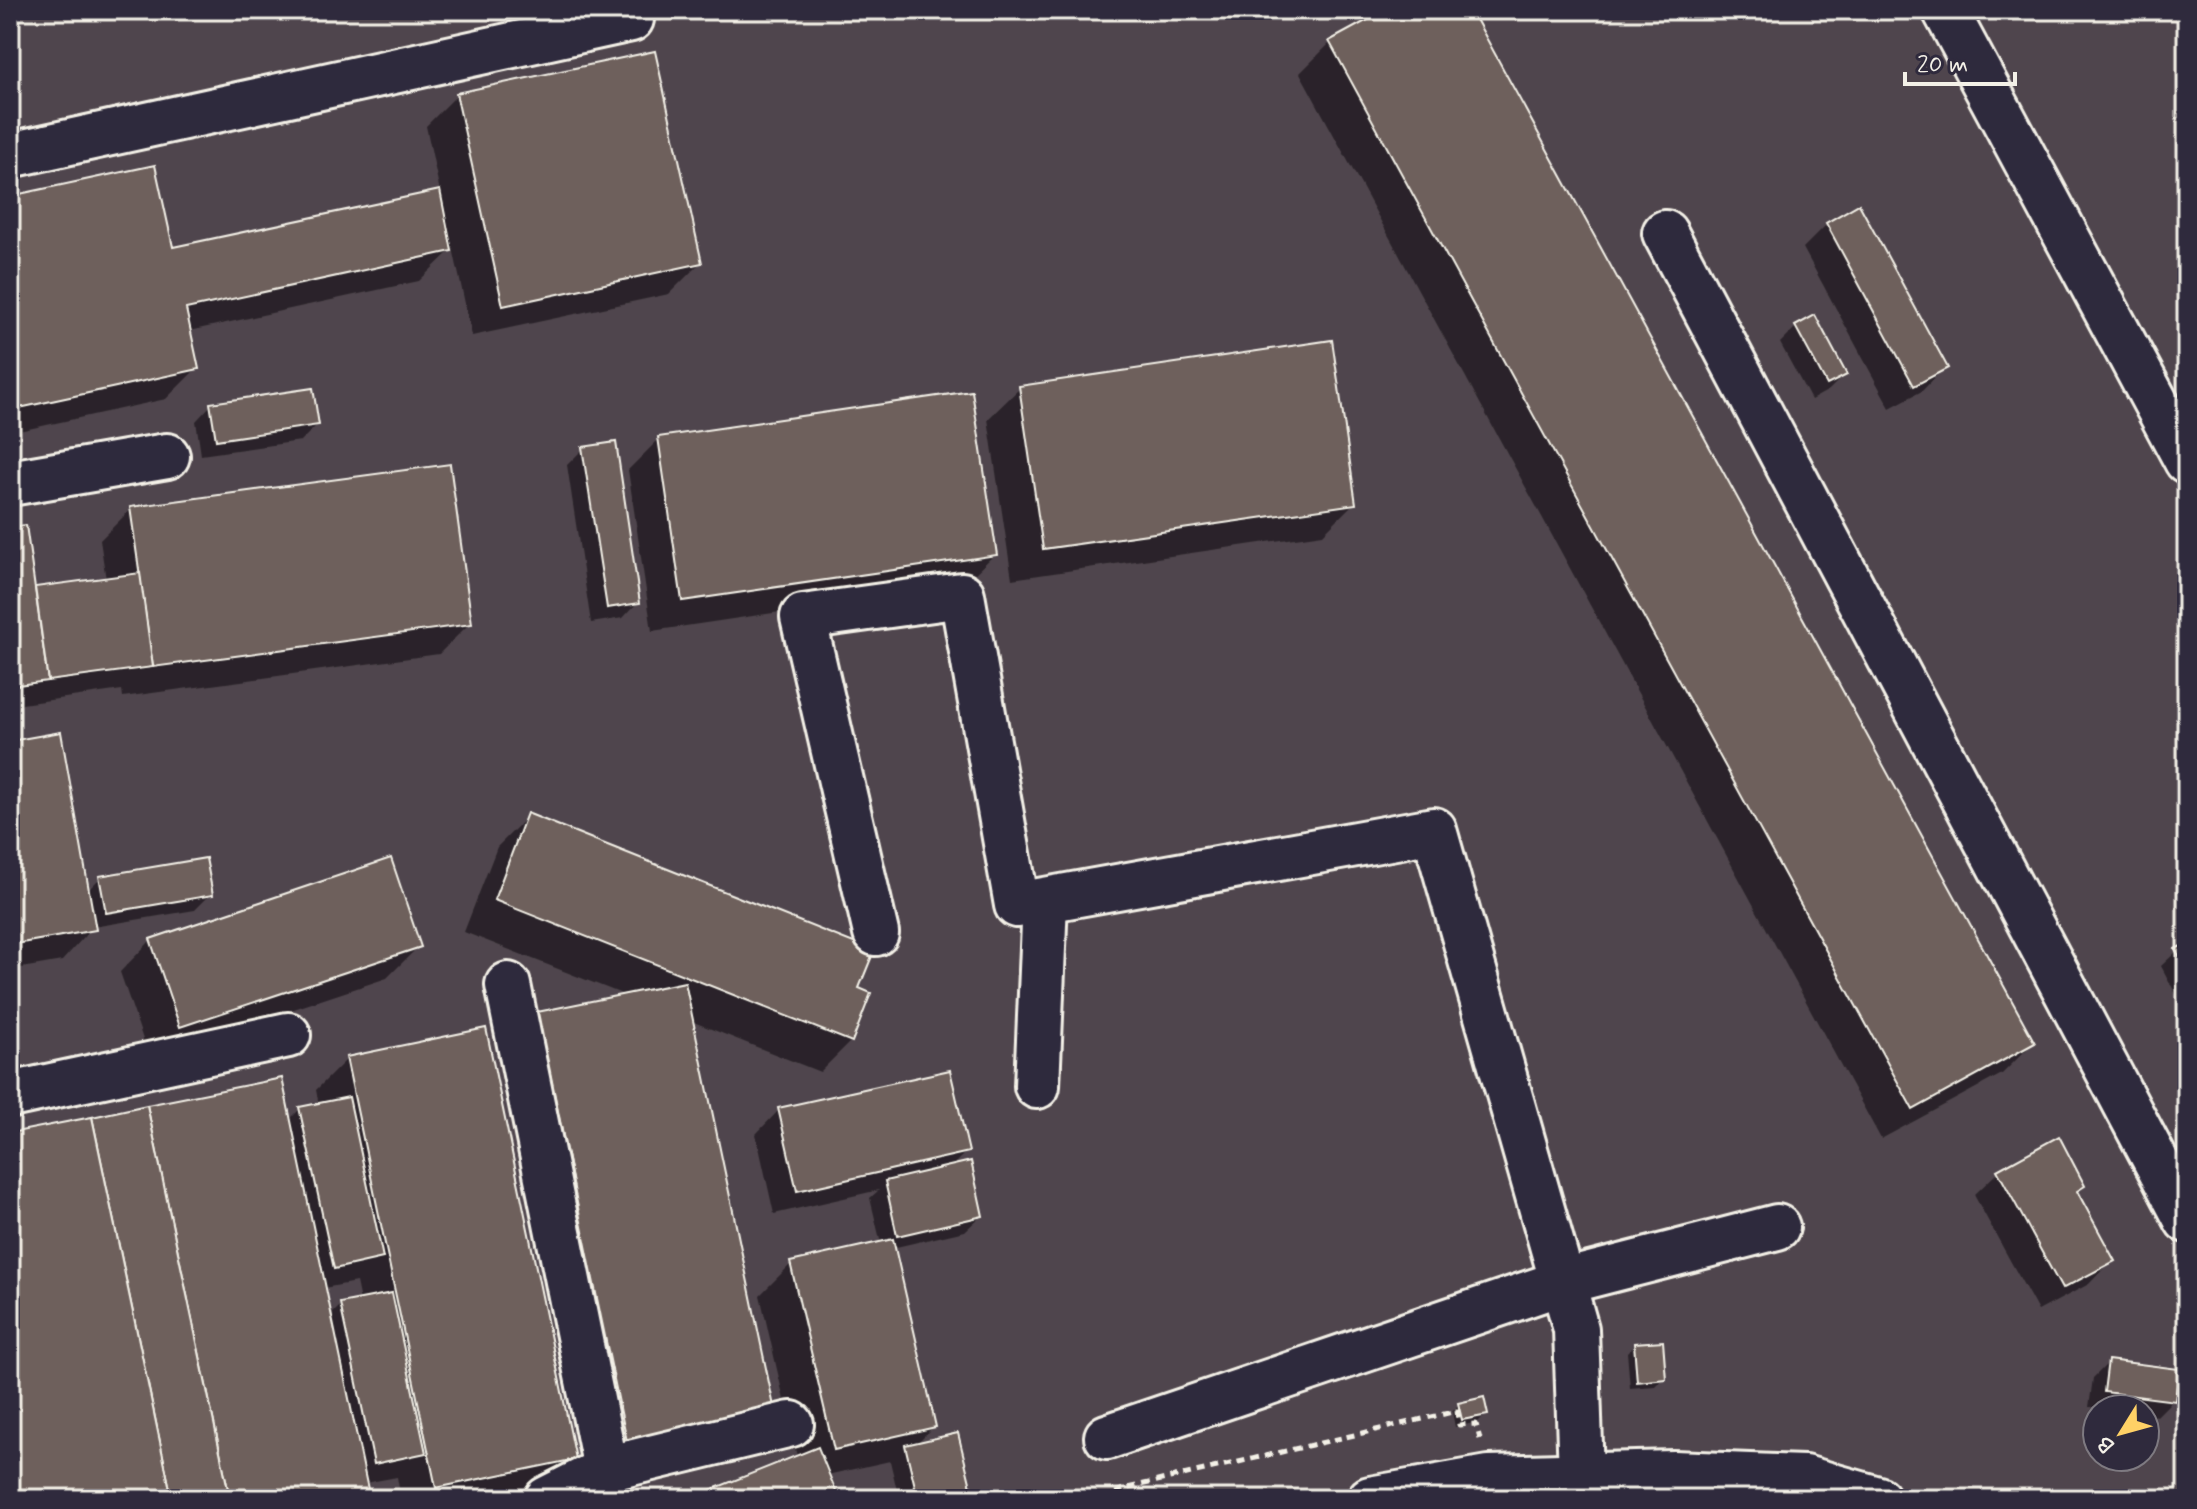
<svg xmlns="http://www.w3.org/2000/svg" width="2197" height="1509" viewBox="0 0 2197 1509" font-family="Mynerve,sans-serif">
  <rect width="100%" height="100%" fill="#423a46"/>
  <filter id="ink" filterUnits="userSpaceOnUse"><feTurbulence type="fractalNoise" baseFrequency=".0125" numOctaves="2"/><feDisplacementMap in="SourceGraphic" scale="16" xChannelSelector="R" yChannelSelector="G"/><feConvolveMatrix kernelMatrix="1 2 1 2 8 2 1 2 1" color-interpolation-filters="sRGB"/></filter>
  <g filter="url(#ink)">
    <path fill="#4f454d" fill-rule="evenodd" d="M10 10H2187V1499H10ZM2097 1409H2145V1457H2097Z"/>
    <g fill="#0007" fill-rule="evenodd">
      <polygon points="1390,10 1469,10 2033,1043 2002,1074 1881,1139 1300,73 1331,42"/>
      <polygon points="457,95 700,263 669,294 472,336 453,248 419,281 189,331 197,368 166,399 10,433 10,198 171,250 440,192 426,126"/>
      <polygon points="1827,224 1945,367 1922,391 1890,408 1803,248"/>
      <polygon points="1796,327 1845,374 1829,390 1811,400 1780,343"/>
      <polygon points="1020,388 1354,503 1323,534 1012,579 988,419"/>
      <polygon points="211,405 317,425 301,441 201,455 196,421"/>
      <polygon points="659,439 995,554 963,585 652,631 628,470"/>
      <polygon points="583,449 638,602 623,618 591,623 567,465"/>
      <polygon points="131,509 470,623 439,654 123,697 122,690 22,704 15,711 10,712 10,688 14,688 14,683 10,684 10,529 33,590 106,580 100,540"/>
      <polygon points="10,743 87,891 100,878 211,894 195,910 93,927 62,961 10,970"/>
      <polygon points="528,816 851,1041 820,1072 691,1021 775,1420 598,1481 507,1045 538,1014 627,996 464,932 497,847"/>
      <polygon points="151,940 418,947 387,978 149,1057 120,972"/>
      <polygon points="2187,945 2187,996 2179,1000 2161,966 2177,951"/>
      <path d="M347 1059 574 1458 543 1490 496 1499H401L397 1477 365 1483 367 1499H10V1135L289 1120 300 1109 319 1105 316 1090ZM356 1282 360 1301 341 1305 330 1316 324 1288Z"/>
      <polygon points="779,1110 966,1152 950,1168 981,1216 965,1231 892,1248 933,1427 915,1445 972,1499 899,1499 890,1461 827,1475 837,1499 693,1499 797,1457 760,1295 791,1264 881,1244 870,1198 879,1190 774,1214 756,1134"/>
      <polygon points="1998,1172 2083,1186 2076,1193 2112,1260 2089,1284 2038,1311 1974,1195"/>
      <polygon points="1634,1345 1664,1378 1656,1386 1630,1388 1627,1352"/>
      <polygon points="2109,1362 2173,1400 2157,1416 2145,1414 2145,1409 2089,1407 2093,1378"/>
      <polygon points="1459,1404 1486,1414 1478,1422 1455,1427 1452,1412"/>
    </g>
    <g fill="#6e605c" stroke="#f4f1e8" stroke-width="2">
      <polygon points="1386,10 1471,10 2035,1043 1913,1110 1329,41"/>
      <polygon points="655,51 702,263 503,306 456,93"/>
      <polygon points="155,165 173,247 440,190 452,251 186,309 199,369 10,410 10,196"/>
      <polygon points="1859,204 1948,368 1914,386 1826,223"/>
      <polygon points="1815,315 1847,375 1827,385 1795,326"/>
      <polygon points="1332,340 1356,504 1043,549 1019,386"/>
      <polygon points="313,388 319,425 216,440 210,403"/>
      <polygon points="972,391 997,555 682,601 658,437"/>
      <polygon points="616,442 640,603 607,608 582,447"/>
      <polygon points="450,464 472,624 153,667 130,507"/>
      <polygon points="26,525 48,681 10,686 10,527"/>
      <polygon points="140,573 153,667 48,681 35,587"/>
      <polygon points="61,732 96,930 10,945 10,741"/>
      <polygon points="527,813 874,951 859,988 871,993 852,1042 494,900"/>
      <polygon points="206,858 213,895 106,913 99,876"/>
      <polygon points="391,858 421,947 180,1027 150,939"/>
      <polygon points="2187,943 2187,970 2175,949"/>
      <polygon points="685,982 777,1421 629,1451 537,1012"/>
      <polygon points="486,1028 576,1459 436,1488 346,1057"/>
      <polygon points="950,1070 969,1152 797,1191 778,1108"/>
      <polygon points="282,1078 370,1499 230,1499 147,1105"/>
      <polygon points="349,1097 383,1258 334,1269 299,1107"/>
      <polygon points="147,1105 230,1499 172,1499 92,1117"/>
      <polygon points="92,1117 172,1499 21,1499 10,1445 10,1133"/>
      <polygon points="2059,1136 2085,1186 2077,1191 2115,1261 2062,1289 1997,1170"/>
      <polygon points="971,1161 983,1216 897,1236 885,1181"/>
      <polygon points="893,1239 936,1427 834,1450 790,1262"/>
      <polygon points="392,1293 426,1453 374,1464 340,1303"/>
      <polygon points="1663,1341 1666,1379 1637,1382 1634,1343"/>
      <polygon points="2108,1360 2179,1369 2175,1401 2104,1392"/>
      <polygon points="1484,1397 1488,1415 1462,1420 1458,1403"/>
      <polygon points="958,1433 974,1499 918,1499 905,1445"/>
      <polygon points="818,1447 839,1499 688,1499"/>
    </g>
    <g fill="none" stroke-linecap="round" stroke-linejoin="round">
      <g stroke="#f4f1e8" stroke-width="50">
        <g id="minor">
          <polyline points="1945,10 2187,461"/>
          <polyline points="10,155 631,19"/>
          <polyline points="1665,233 2187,1220"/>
          <polyline points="10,483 167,456"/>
          <polyline points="876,933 803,617 962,595 1017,905 1434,830 1576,1329 1581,1475"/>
          <polyline points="508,985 606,1469"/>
          <polyline points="1037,1086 1045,901"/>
          <polyline points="10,1095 288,1035"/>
          <polyline points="1107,1437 1563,1282 1777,1227"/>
          <polyline points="547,1499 606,1469 791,1424"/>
        </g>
      </g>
      <g stroke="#f4f1e8" stroke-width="50">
        <polyline id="major" points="1370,1499 1489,1478 1673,1473 1804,1478 1878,1499"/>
      </g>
      <polyline stroke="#f4f1e8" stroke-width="5" stroke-dasharray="8 6" stroke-linecap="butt" points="1103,1499 1123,1489 1457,1411 1459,1425 1476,1424 1480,1439"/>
      <use href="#minor" stroke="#2f2a3d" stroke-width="44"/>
      <use href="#major" stroke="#2f2a3d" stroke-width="44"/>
    </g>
  </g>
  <rect width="2197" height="1509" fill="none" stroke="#2f2a3d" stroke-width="40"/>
  <rect x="20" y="20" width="2157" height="1469" fill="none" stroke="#f4f1e8" stroke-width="3" filter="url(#ink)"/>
  <g transform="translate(2121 1433) rotate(233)"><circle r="38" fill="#2f2a3d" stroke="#7e7a81" stroke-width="2"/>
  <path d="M0-6L14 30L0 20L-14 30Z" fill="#ffd166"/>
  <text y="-12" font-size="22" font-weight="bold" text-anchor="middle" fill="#f4f1e8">B</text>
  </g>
  <path d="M1905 72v12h110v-12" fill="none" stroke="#f4f1e8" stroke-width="4"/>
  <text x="1917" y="72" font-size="24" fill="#f4f1e8" stroke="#2f2a3d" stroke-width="6" paint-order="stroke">20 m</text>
</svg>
